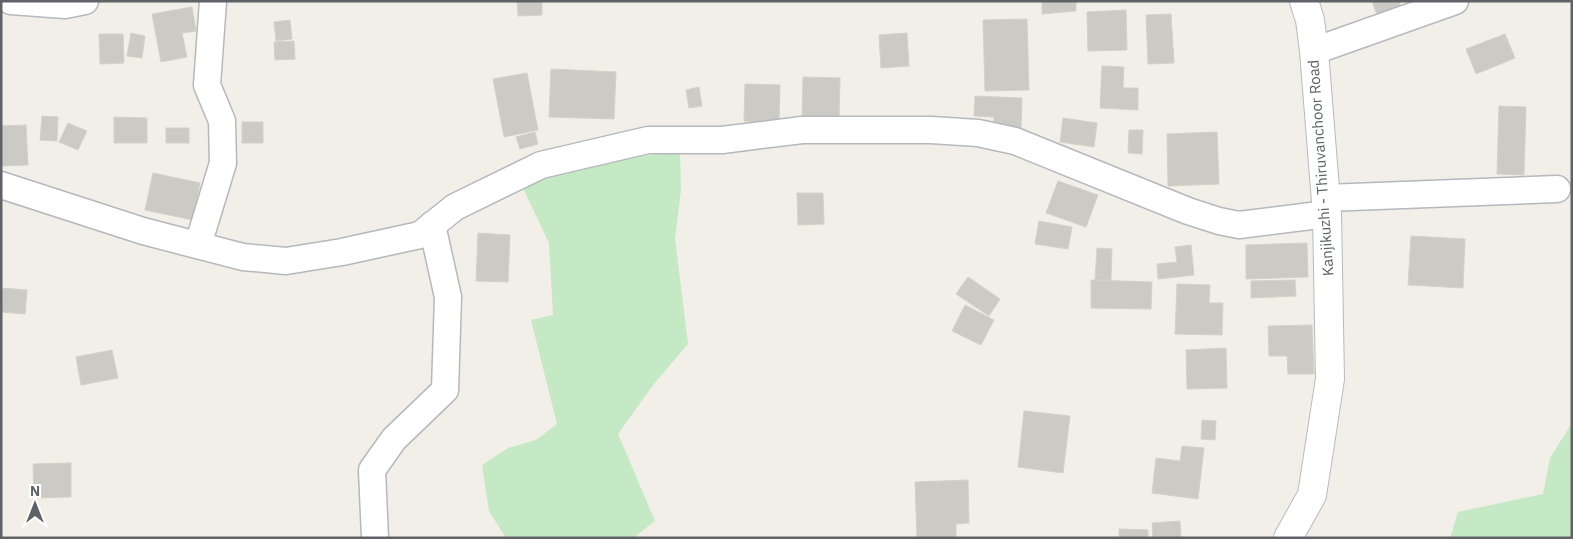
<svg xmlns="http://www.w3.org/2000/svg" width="1573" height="539" viewBox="0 0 1573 539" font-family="'IBM Plex Sans',sans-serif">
  <rect width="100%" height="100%" fill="#f1efe8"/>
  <g fill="#c5e8c5">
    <polygon points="680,152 681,190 675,239 688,344 653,385 618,434 655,521 633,538 506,538 489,511 482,465 508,448 536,440 557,424 531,320 553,315 549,243 522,186 589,161"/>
    <polygon points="1570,426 1572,427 1572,538 1450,538 1458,512 1543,494 1550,458"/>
  </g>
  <g fill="#cccac5" stroke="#d6d1c6">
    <polygon points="517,1 542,1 542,15 518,16"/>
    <polygon points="1042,1 1076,1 1076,11 1042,14"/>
    <polygon points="1372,1 1399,1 1402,10 1378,18"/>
    <polygon points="192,7 196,31 182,33 187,57 161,62 152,14"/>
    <polygon points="1126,10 1127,50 1088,51 1087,12"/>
    <polygon points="1171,14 1174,63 1148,64 1146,15"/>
    <polygon points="1027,19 1029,90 985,91 983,20"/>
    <polygon points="290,20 292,39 276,41 274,22"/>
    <polygon points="131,33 145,36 142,58 127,56"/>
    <polygon points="907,33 909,66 881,68 879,35"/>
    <polygon points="99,34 123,34 124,63 100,64"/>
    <polygon points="1505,34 1515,58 1476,74 1466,49"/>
    <polygon points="294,41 295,59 275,60 274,42"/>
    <polygon points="1102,66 1124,67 1123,88 1138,88 1138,110 1100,108"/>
    <polygon points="551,69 616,72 614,119 549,117"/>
    <polygon points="527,73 538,130 504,137 493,79"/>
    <polygon points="803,77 840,78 839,120 802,118"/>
    <polygon points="745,84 780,85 779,123 744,121"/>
    <polygon points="699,87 702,106 689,108 686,90"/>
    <polygon points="975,96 1022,98 1021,131 993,130 994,117 974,116"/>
    <polygon points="1499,106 1526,107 1524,175 1497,174"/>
    <polygon points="42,116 58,117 57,141 40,140"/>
    <polygon points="114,117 147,118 147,143 114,143"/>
    <polygon points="1063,118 1097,123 1094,147 1060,142"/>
    <rect x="242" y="122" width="21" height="21"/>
    <polygon points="68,123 87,131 78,150 59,142"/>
    <polygon points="26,125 28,165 1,166 1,126"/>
    <rect x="166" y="128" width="23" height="15"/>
    <polygon points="1129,130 1143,130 1142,154 1128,153"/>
    <polygon points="535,132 538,144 520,149 516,137"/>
    <polygon points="1217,132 1219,184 1168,186 1167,134"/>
    <polygon points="153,173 200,183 193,220 145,210"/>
    <polygon points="1058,181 1098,195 1086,227 1046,213"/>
    <polygon points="797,193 823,193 824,224 798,225"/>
    <polygon points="1039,221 1072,227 1068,249 1035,244"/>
    <polygon points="478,233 510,235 508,282 476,281"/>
    <polygon points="1411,236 1465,239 1463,288 1408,285"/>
    <polygon points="1307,243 1308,277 1246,279 1246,245"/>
    <polygon points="1191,245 1194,275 1158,279 1157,264 1177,262 1175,247"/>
    <polygon points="1097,248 1112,249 1111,280 1095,280"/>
    <polygon points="968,277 1000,299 989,316 956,294"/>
    <polygon points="1091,280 1152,282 1151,309 1091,308"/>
    <polygon points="1295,280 1296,296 1251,298 1251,281"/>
    <polygon points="1177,284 1210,285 1209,303 1223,303 1222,335 1175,334"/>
    <polygon points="1,288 27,290 25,314 1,312"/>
    <polygon points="965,305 994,320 981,345 952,331"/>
    <polygon points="1312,325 1314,374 1288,374 1287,356 1269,356 1268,326"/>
    <polygon points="1226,348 1227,388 1187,389 1186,350"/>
    <polygon points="112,350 118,378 81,385 76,357"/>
    <polygon points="1024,411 1070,416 1063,473 1018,467"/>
    <polygon points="1202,420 1216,421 1215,440 1201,439"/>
    <polygon points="1182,446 1204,448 1198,499 1152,493 1156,458 1180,461"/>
    <polygon points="71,463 71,497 34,498 33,464"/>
    <polygon points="968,480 969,523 956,524 956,538 917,538 915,482"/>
    <polygon points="1180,521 1181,538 1153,538 1152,523"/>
    <polygon points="1119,529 1148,530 1148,538 1119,538"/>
  </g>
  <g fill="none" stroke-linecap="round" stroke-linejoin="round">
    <g stroke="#b5b8bc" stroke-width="29">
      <g id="minor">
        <polyline points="11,1 65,5 85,1"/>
        <polyline points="1314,51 1455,1"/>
        <polyline points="1,185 143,231 243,257 286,261 342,252 420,235 455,207 541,165 648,140 722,140 802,130 931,130 978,133 1015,141 1188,211 1219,221 1239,225 1327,214"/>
        <polyline points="1326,198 1557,189"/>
        <polyline points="198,245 223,163 222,121 207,85 213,1"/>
        <polyline points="375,538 372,470 394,439 445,390 448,297 432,225"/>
      </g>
    </g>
    <g stroke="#b6babf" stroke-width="30">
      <polyline id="secondary" points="1288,538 1312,495 1330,379 1327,214 1314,51 1310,20 1304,1"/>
    </g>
    <use href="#minor" stroke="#fff" stroke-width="26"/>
    <use href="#secondary" stroke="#fff" stroke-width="28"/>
  </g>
  <g text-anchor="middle" stroke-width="4" stroke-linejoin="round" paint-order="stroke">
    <g font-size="15" fill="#5f6368" stroke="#fff">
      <text transform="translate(1321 168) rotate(-94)" y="5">Kanjikuzhi - Thiruvanchoor Road</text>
    </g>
  </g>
  <rect width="1573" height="539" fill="none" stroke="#5f6368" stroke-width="5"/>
  <g transform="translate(35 504)" stroke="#ffffff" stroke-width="4" paint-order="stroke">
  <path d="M0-4L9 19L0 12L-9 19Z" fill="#5f6368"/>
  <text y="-8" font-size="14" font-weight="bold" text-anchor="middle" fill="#5f6368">N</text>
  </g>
</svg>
